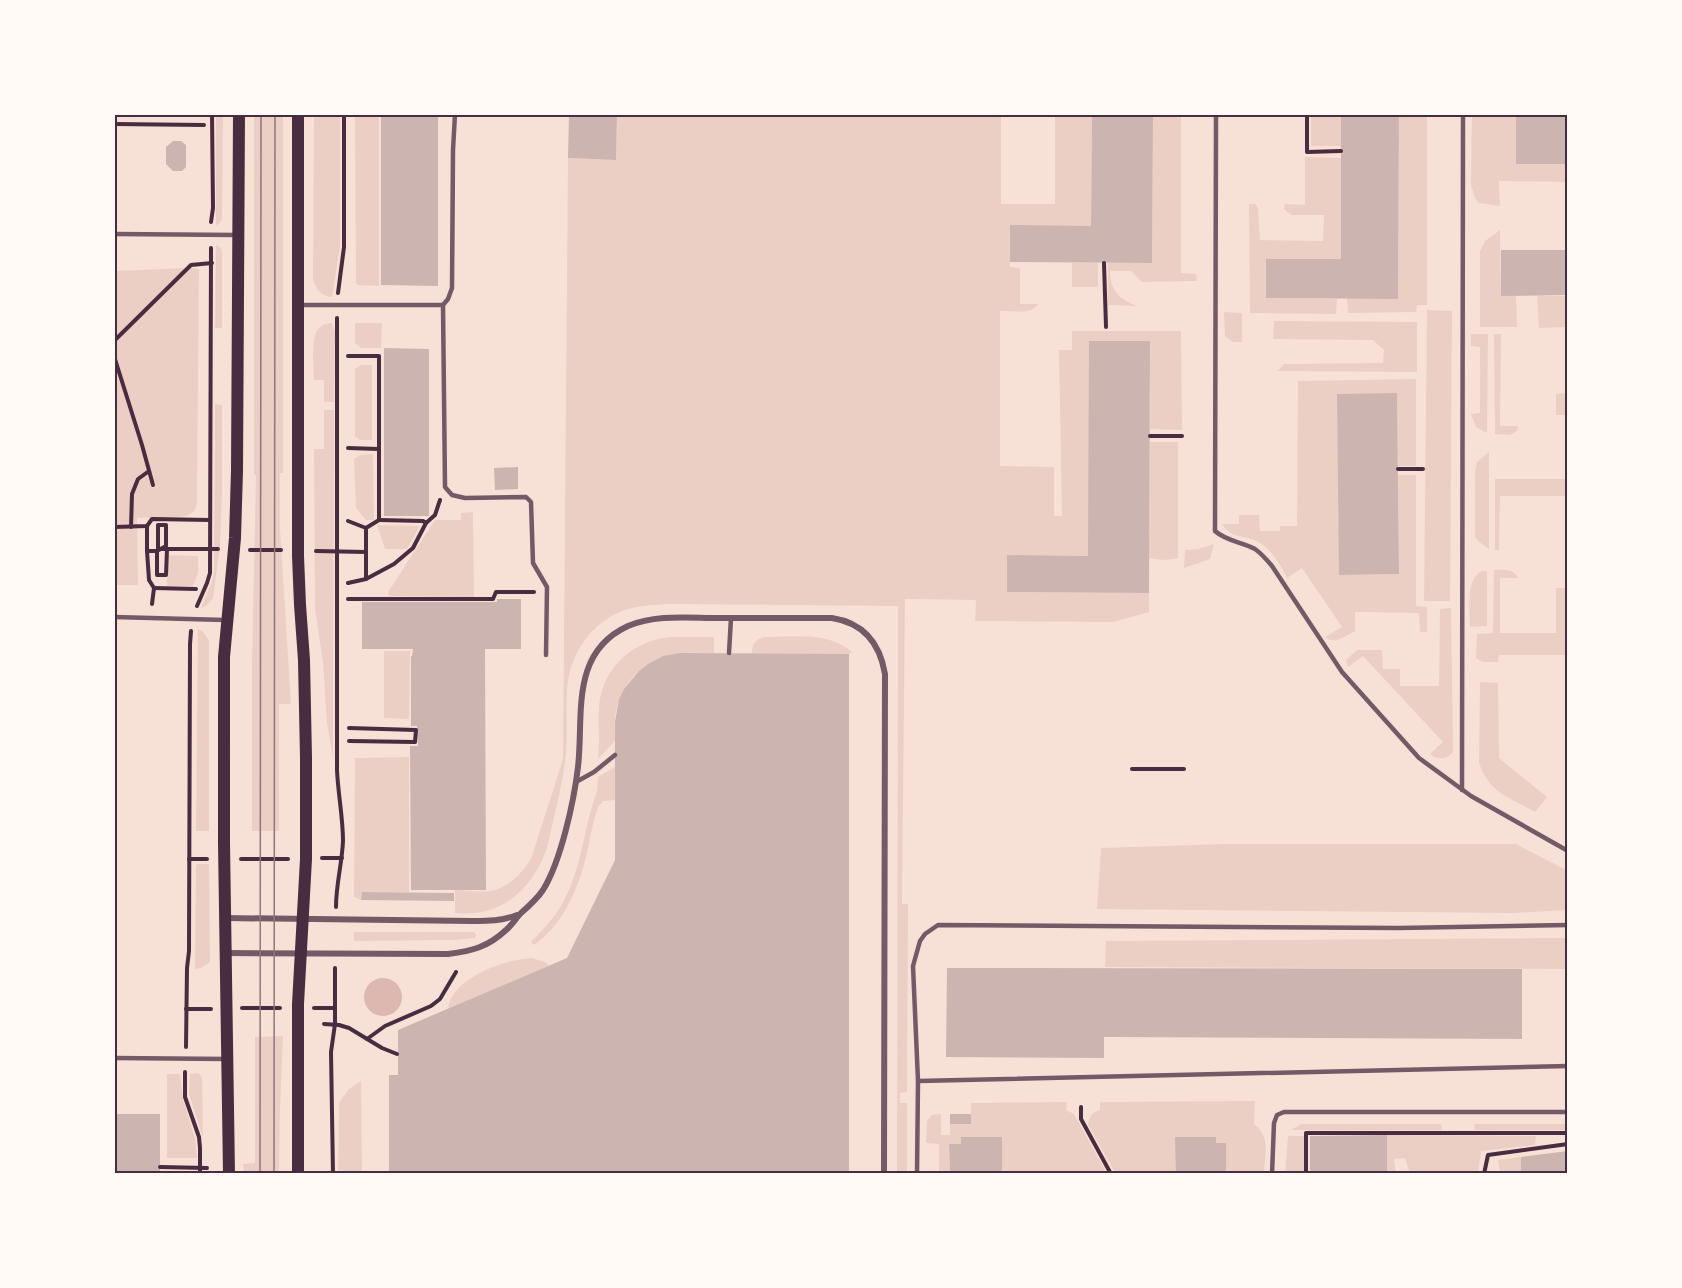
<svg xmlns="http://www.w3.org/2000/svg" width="1682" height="1288" viewBox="0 0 1682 1288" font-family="'Roboto Serif',serif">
  <rect width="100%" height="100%" fill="#f7e1d7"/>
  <g fill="#ebcfc5">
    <polygon points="216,114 223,114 222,217 221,221 216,226"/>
    <polygon points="254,114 283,114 283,473 280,473 280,529 291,704 279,704 279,831 252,831 252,662 256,475 254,475"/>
    <path d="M314 114H340V247L332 297C321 296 316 290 313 279Z"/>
    <polygon points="355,114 379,114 379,286 358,285 356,283"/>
    <path d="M617 114H1001V204H1055V114H1092L1091 226H1010V267L1020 268V304H1038C1031 316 1012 310 1000 311V466L1054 467V516H1062L1059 350H1072V331H1181L1182 430 1150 429V342L1088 556 1007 555V592L1149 593V612L1113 622 975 621 976 600 905 599 902 904H908L907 1092 900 1093V1103H907V1174H897L898 606 668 604C656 605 644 605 632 608 598 616 574 646 568 680 565 704 568 729 566 753 563 785 554 816 547 848 532 890 501 918 455 913V890C467 890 486 894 498 889 513 883 525 870 532 856L563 759 568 158 616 160Z"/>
    <path d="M1153 114H1181V273L1196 274 1197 281 1142 282 1131 271H1110C1110 290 1119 299 1137 306L1108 305V263H1152Z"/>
    <rect x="1311" y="114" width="30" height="32"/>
    <polygon points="1399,114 1427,114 1427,305 1417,305 1416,312 1348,313 1347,298 1398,298"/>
    <polygon points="1472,114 1516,114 1516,164 1568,164 1568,182 1499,181 1500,206 1479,203 1475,198 1471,185"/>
    <polygon points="1305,157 1341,158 1341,259 1266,298 1337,299 1336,314 1250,313 1249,204 1255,204 1258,208 1260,240 1323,241 1324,215 1291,215 1284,209 1285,204 1305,205"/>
    <polygon points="1500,230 1501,296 1516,296 1517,327 1480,327 1480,251 1485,241"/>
    <polygon points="216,245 221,248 222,252 222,328 215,328"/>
    <rect x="1072" y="263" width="26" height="24"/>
    <path d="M188 268 199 269 197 497C197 501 197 507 194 511 186 521 150 517 137 518L138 585H114V271Z"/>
    <polygon points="1537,296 1568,296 1568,327 1539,328"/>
    <polygon points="1427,310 1452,311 1450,601 1424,601"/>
    <polygon points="1224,312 1242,313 1242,342 1233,342 1225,336"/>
    <polygon points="1274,321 1417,322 1417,372 1278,371 1284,364 1383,363 1384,350 1373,340 1273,339"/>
    <path d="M332 323 335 332 334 402H324V380H314C314 368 310 336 319 328 323 324 328 323 332 323Z"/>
    <polygon points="355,323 382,323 381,348 361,348 355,343"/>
    <polygon points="1471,334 1488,334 1487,433 1476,427 1471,414 1480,413 1480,347 1471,346"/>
    <polygon points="1494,334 1501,334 1500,426 1518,426 1517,431 1510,435 1495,434"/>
    <polygon points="361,365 372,365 372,440 360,440 355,436 355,369"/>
    <path d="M1416 379V466H1398L1397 394H1337L1340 575 1399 574 1398 475H1416V606L1427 607V632H1420L1419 613 1355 612V631C1345 636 1335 645 1325 637L1342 627 1302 568 1287 578C1280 565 1273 551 1260 543 1246 534 1232 540 1222 524H1239V515H1259L1260 531H1280V526H1297L1298 381Z"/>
    <polygon points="1568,393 1568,415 1556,415 1556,394"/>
    <polygon points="215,404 222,405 222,492 220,545 213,598 206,606 201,608 211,584 214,573"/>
    <polygon points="324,410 334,410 333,758 327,723 323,663 315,608 314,449 324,449"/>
    <polygon points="1150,442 1178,442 1178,558 1164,560 1149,558"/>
    <polygon points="1489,452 1489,549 1478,541 1475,537 1475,471 1477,462"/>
    <polygon points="373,454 374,520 366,520 356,508 354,459 360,455"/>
    <polygon points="1495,479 1568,479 1568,496 1500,496 1499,550 1495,550"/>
    <polygon points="473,512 474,597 389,596 388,592 435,520 461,520 461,513"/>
    <polygon points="377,525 420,526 407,549 385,549"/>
    <polygon points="1214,544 1210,559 1184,568 1185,550 1199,549"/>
    <polygon points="168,555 198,556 198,573 193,586 167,586"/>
    <path d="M1494 570C1504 570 1513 568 1518 578H1500V633H1556V588H1568V655H1499L1498 662H1483L1476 658 1477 634 1493 633Z"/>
    <path d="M1482 571H1487V626L1470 627C1470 610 1465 579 1482 571Z"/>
    <path d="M1451 608 1453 752C1447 759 1438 761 1430 754L1443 742 1363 656 1348 667 1346 660 1357 650H1382L1383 669H1400V686H1439L1440 609Z"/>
    <polygon points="198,629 202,631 209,640 209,831 196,831"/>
    <path d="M670 637H714V653C702 653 689 652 676 654 650 658 626 677 618 703 614 715 615 728 615 741L598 759C600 742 598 724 599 707 602 668 632 641 670 637Z"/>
    <path d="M763 637C793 637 828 631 852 652L849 654H752C752 645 754 641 763 637Z"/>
    <polygon points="384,651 410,651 409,719 384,718"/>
    <path d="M1480 682 1498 683 1499 758 1547 797 1535 812C1511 798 1487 792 1479 762Z"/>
    <polygon points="409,757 409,892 362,892 361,900 354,897 355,758"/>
    <path d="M615 767V800L603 801 598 807C593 822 590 838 587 853 579 887 564 924 534 945L531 942C542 930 553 920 561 906 582 871 583 829 597 791L598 777Z"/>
    <polygon points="1227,844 1516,844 1568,871 1568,910 1514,913 1097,909 1101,848"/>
    <polygon points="198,864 209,864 210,962 201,968 195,969 196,865"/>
    <polygon points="354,932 474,932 476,935 475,938 454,940 354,941"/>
    <polygon points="1568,938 1568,969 1105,967 1106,941"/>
    <path d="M532 958 545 962 549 966 448 1009C451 978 506 959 532 958Z"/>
    <polygon points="283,1036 280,1109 279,1174 244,1174 243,1164 255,1163 255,1037"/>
    <polygon points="198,1073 202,1077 203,1138 189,1094 190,1074"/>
    <polygon points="167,1074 180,1074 183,1100 195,1138 197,1158 167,1158"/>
    <polygon points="361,1081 362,1174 338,1174 339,1103 349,1089"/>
    <path d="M1255 1101 1254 1124C1271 1137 1265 1155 1264 1174H1226V1143H1216V1137H1176V1174H1158L1157 1171H1114L1088 1125C1089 1117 1092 1112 1100 1110V1102Z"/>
    <polygon points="1067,1102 1066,1110 1074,1114 1106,1172 1019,1172 1019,1174 1002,1174 1002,1137 962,1137 961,1144 949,1144 950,1174 939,1174 939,1144 926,1143 927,1121 932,1115 941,1114 941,1135 950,1135 950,1124 971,1124 971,1103"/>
    <polygon points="1301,1124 1441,1124 1442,1130 1291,1130"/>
    <polygon points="1474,1124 1568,1124 1568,1130 1475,1130"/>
    <polygon points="1387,1135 1536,1136 1535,1145 1481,1151 1478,1174 1410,1174 1405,1158 1394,1159 1396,1174 1387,1174"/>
    <polygon points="1288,1136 1304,1136 1304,1174 1285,1174"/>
    <polygon points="1521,1157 1521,1174 1500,1174 1498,1160"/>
  </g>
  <circle fill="#dcb8b0" cx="383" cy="997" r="19"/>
  <g fill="#ccb4b1">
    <polygon points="381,114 438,114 438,286 381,285"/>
    <polygon points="569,114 617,114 616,160 568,158"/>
    <polygon points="1092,114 1153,114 1152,263 1010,262 1010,225 1091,226"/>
    <polygon points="1341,114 1399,114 1398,299 1266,298 1266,259 1341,259"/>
    <rect x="1516" y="114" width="52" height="50"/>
    <polygon points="173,141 181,141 186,145 186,167 182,171 173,171 166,164 166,147"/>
    <polygon points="1501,250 1568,250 1568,295 1501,296"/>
    <polygon points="1089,341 1150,341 1149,593 1007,592 1007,555 1088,556"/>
    <polygon points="384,348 429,349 429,516 384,516"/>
    <polygon points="1397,393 1399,574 1339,575 1337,394"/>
    <polygon points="518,467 518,489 495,490 494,468"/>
    <polygon points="497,599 521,599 521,649 485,649 486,890 411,890 410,746 418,746 417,726 411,726 411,656 412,656 413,649 362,649 362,602 497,602"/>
    <polygon points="680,653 849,654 849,1174 389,1174 389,1075 398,1075 398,1030 567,958 615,860 615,722 619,699 624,689 639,671 648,664 663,656"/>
    <polygon points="362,892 454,893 454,901 361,900"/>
    <polygon points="947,968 1522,969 1522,1039 1104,1037 1104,1058 946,1057"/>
    <rect x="114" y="1114" width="46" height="60"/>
    <rect x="950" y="1114" width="21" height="10"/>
    <polygon points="1387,1135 1387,1174 1310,1174 1310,1136"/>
    <polygon points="961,1137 1002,1137 1002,1174 950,1174 949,1144 961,1144"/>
    <polygon points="1175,1137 1216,1137 1216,1143 1226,1143 1226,1174 1176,1174"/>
    <polygon points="1568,1151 1568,1174 1521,1174 1521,1157"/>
  </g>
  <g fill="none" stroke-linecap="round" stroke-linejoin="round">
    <g stroke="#4a2c40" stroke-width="4">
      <polyline points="1307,114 1307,152 1341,151"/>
      <polyline points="114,124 204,125"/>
      <polyline points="211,222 213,208 212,114"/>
      <polyline points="1104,263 1106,327"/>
      <polyline points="338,293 344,247 344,114"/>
      <polyline points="114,341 191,265 212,263"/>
      <polyline points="114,356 142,445 153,485"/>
      <polyline points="348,356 379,356 379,520 366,528"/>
      <polyline points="1150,436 1182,436"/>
      <polyline points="348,448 379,449"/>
      <polyline points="1398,469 1423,469"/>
      <polyline points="379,520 423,521 426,523"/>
      <polyline points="348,521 366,528"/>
      <polyline points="147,526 147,551 157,551 166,546 166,525 158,525 158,549 218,549"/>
      <polyline points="114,527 147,526 152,519 210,520"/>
      <polyline points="131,527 132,494 138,479 149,471"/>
      <polyline points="250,550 281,550"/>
      <polyline points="147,551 149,580 154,588 152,604"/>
      <polyline points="157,551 157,575 166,575 167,549"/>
      <polyline points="316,551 366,552"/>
      <polyline points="366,579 366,528"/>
      <polyline points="348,583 366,579 394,564 413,548 426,523 435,515 440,500"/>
      <polyline points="154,588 196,589"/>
      <polyline points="348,599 493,599 496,592 534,592"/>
      <polyline points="197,606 207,583 210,573 211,248"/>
      <polyline points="349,728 416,730 415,742 349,741"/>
      <polyline points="1132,769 1184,769"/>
      <polyline points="322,858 342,858"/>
      <polyline points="189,859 207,859"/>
      <polyline points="241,859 288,859"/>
      <path d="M336 907C336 884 342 864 343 841 343 817 338 794 337 770V318"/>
      <polyline points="242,1008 280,1008"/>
      <polyline points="314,1008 335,1008"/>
      <polyline points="186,1009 211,1009"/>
      <polyline points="324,1024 339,1025 349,1028 382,1048 397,1054"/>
      <polyline points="367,1039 385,1026 431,1006 440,999 456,972"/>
      <polyline points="186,1047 187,968 189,951 190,644 191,631"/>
      <polyline points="185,1072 185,1097 199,1137 200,1148 200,1174"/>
      <polyline points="1081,1107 1081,1119 1111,1174"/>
      <polyline points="160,1167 207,1168"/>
      <polyline points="333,1174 331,1052 335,1024 335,968"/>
      <polyline points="1306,1174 1306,1133 1568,1133"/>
      <polyline points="1484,1174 1488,1155 1568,1144"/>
    </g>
    <g stroke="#755966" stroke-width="4.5">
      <polyline points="455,114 453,150 452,288 448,299 443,305 445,487 452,495 465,498 526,497 531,502 533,563 547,587 546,655"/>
      <path d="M1216 114 1215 531C1226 541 1242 542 1255 549 1262 554 1267 560 1272 566L1342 672 1419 758 1471 796 1568 851"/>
      <polyline points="114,234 237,235"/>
      <polyline points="301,305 443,305"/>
      <polyline points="114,617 225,620"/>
      <polyline points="729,653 731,618"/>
      <polyline points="576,782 594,772 615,755"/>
      <polyline points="1462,790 1463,114"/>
      <polyline points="114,1058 227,1059"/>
      <polyline points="918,1081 1568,1066"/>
      <polyline points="917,1174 918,1081 913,966 920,941 925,934 938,925 1399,928 1568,925"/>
      <polyline points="1272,1174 1274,1123 1277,1115 1284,1112 1568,1112"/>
    </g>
    <g stroke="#755966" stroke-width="6">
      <path d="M225 918 472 921C488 921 502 921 517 915"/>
      <path d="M225 953 448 954C472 951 488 947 506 930 512 925 516 918 521 913 529 906 537 899 543 890 561 861 574 801 578 767 584 716 569 653 628 626 656 614 689 618 718 618 756 618 794 618 832 618 864 623 880 644 885 674L884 1174"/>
    </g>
    <g stroke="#4a2c40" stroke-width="12">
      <polyline points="229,1174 224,843 224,657 235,538 237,471 239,114"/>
      <polyline points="298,1174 298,1004 306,859 306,758 304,660 300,605 298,556 298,114"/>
    </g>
    <g stroke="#8f747c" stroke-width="1.5">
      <polyline points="260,1174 261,114"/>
      <polyline points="274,1174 275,114"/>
    </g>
  </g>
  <rect width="1682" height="1288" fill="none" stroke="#fffaf5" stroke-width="231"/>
  <rect x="116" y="116" width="1450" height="1056" fill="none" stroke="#4a2c40" stroke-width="2"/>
</svg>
